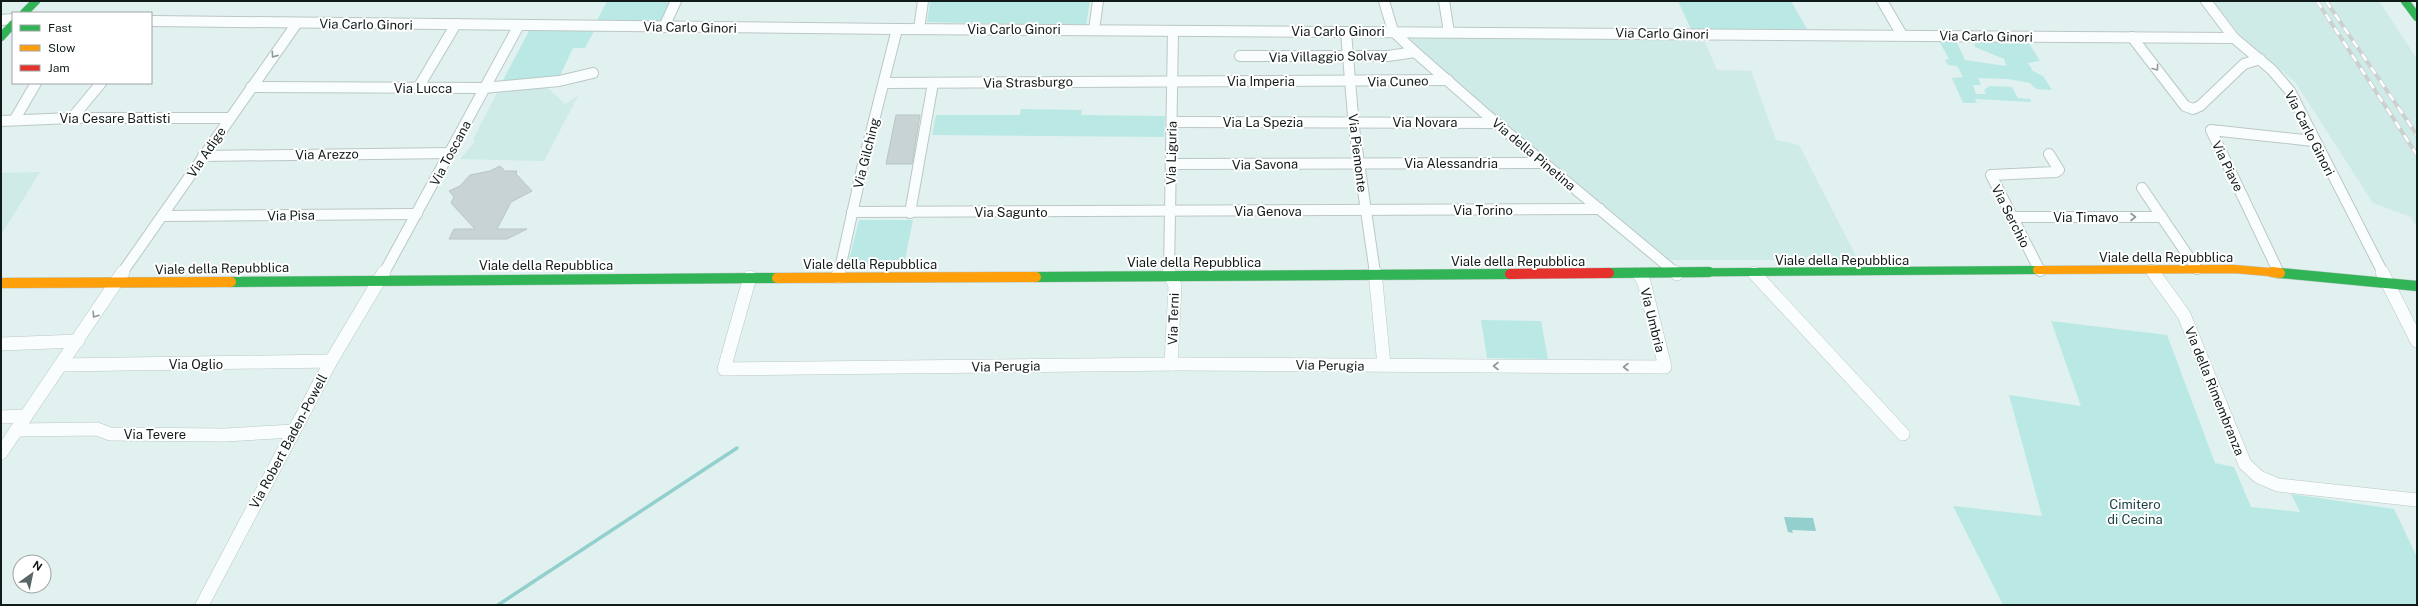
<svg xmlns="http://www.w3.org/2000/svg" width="2418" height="606" viewBox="0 0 2418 606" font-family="'Public Sans',sans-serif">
  <rect width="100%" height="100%" fill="#e0f1ef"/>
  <g fill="#ceebe8">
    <polygon points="2213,1 2379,1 2417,59 2417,227 2411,217 2373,203 2295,82 2241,36"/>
    <polygon points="1412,37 1678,39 1683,41 1705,42 1717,70 1751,71 1776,140 1799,145 1858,260 1664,260 1458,84 1411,41"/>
    <polygon points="547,87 565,104 578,96 544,161 460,159 475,142 473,139 498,91"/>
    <polygon points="40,172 1,235 1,173"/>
  </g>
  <g fill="#bae9e5">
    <polygon points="607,1 671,1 662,21 597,20"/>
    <polygon points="930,1 1090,1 1086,26 927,22"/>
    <polygon points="1678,1 1791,1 1807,29 1691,29"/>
    <polygon points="529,31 594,31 585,48 573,48 557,82 502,82"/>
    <polygon points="2027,40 2040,61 2028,63 2033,71 2043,76 2052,90 2036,89 2030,83 2008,79 1978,78 1981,85 1973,85 1976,94 1986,94 1984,90 1989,86 2012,87 2018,98 2030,99 2031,102 1975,99 1977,103 1963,103 1952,78 1963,77 1957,66 1948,65 1945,60 1949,59 1939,41 1956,41 1965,60 2006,66 2004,59 1975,47 1974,41"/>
    <polygon points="1021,109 1082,110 1081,115 1165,116 1164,137 932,135 936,115 1020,115"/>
    <polygon points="859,220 913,220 904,264 848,264"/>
    <polygon points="1481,320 1541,321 1548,359 1487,358"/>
    <polygon points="2051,321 2167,335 2215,463 2234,467 2251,507 2300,512 2291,494 2394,509 2417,557 2417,605 2003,605 1953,506 2042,516 2009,395 2081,406"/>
  </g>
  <polygon fill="#93d0cd" points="1784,517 1813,518 1816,531 1792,530 1793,533 1788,532"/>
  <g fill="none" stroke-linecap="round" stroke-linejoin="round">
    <polyline stroke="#93d0cd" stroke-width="3.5" points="498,605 737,448"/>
  </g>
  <g fill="#c7d4d3" stroke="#b9c6c5">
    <polygon points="896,115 920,115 912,164 886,164"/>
    <polygon points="500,166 505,171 517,171 516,174 532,191 511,202 497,229 527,229 507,239 449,239 454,229 475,229 451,203 454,197 449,191 460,186 470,175 490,171"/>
  </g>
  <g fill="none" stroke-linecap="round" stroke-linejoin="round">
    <g stroke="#bbc7c6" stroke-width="12">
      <g id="street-far1">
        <polyline points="1384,1 1393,31 1415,52 1496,123 1676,273"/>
        <polyline points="1444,1 1449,32"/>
        <polyline points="1882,1 1902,35"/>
        <polyline points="2206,1 2234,38 2272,70 2290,91 2383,273"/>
        <polyline points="1,20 13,19"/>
        <polyline points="151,21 897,29 2234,38"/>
        <polyline points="664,27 676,1"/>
        <polyline points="919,29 923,1"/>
        <polyline points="1094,30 1098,1"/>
        <polyline points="1346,32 1354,128 1375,273"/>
        <polyline points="2132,37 2185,106 2193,109 2200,106 2244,64 2260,59"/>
        <polyline points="1240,56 1388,56 1415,52"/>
        <polyline points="884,83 1448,80"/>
        <polyline points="251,87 484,88 559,81 593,73"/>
        <polyline points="418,88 456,24"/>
        <polyline points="72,118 101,83"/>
        <polyline points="15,119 36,83"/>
        <polyline points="1,121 72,118 229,118"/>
        <polyline points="1172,122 1496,123"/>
        <polyline points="203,156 451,153"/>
        <polyline points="1171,164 1544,163"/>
        <polyline points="2142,188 2197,269"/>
        <polyline points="852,212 1600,209"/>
        <polyline points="910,213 933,83"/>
        <polyline points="164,216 417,214"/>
        <polyline points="2010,217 2162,217"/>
        <polyline points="2151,270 2153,273"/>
        <polyline points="2040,271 1991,175 2056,172 2059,170 2049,154"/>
        <polyline points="122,273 297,23"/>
        <polyline points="384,273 519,25"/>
        <polyline points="839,273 863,164 897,29"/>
        <polyline points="1169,273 1173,31"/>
        <polyline points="2279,273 2211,130 2313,141"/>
      </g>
    </g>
    <g stroke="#bbc7c6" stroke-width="14">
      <g id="street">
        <polyline points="1169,272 1175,286 1171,364"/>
        <polyline points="1375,272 1384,365"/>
        <polyline points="1675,272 1677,274"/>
        <polyline points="2153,272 2184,315 2245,464 2259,477 2278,485 2417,500"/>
        <polyline points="2382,272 2417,341"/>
        <polyline points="1754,273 1903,434"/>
        <polyline points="750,277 724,369 1180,364 1665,367 1644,282 1639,274"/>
        <polyline points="838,277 839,272"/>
        <polyline points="1,344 78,341"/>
        <polyline points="61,365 331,361"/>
        <polyline points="1,417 26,416"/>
        <polyline points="16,430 97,429 110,434 225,435 294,431"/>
        <polyline points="1,453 123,272"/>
        <polyline points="202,605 331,361 384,272"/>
      </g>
    </g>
    <g stroke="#bbc7c6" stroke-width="9">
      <g id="fast-far1">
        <polyline points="2405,1 2417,17"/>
        <polyline points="24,13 36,1"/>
        <polyline points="1,37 13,24"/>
        <polyline points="1609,273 2037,270"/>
        <polyline points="2280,273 2283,273"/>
      </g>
    </g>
    <g stroke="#bbc7c6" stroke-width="11">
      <g id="fast">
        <polyline points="1609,273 1709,272"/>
        <polyline points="2280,273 2417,286"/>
        <polyline points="1036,277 1510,274"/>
        <polyline points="231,282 777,278"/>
      </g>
    </g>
    <g stroke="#bbc7c6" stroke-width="9">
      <polyline id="slow-far1" points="2037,270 2234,269 2280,273"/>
    </g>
    <g stroke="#bbc7c6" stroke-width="11">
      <g id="slow">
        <polyline points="2272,272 2280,273"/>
        <polyline points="777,278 1036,277"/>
        <polyline points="1,283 231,282"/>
      </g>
    </g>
    <g stroke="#bbc7c6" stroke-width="9">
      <polyline id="jam-far1" points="1580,273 1609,273"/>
    </g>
    <g stroke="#bbc7c6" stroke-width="11">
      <polyline id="jam" points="1510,274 1609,273"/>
    </g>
    <use href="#street-far1" stroke="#fafdfd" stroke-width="10"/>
    <use href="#street" stroke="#fafdfd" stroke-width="13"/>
    <use href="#fast-far1" stroke="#30b455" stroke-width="8"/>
    <use href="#fast" stroke="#30b455" stroke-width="10"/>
    <use href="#slow-far1" stroke="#ff9f0a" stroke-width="8"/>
    <use href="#slow" stroke="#ff9f0a" stroke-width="10"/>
    <use href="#jam-far1" stroke="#e5322d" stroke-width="8"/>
    <use href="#jam" stroke="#e5322d" stroke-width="10"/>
    <g stroke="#ccd1d0" stroke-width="4">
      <g id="rail">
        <polyline points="2317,1 2417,155"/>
        <polyline points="2326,1 2417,135"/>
      </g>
    </g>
    <use href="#rail" stroke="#fff" stroke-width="2.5" stroke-dasharray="8" stroke-linecap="butt"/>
  </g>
  <defs><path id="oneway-chevron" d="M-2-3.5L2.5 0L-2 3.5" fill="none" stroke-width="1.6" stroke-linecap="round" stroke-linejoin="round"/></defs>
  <g stroke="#919797">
    <use href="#oneway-chevron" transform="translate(274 55) rotate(125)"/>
    <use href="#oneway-chevron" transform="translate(2156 68) rotate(53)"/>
    <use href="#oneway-chevron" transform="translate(2133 217)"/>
    <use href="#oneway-chevron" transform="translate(95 315) rotate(123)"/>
    <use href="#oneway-chevron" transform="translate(1496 366) rotate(-180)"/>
    <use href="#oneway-chevron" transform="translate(1626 367) rotate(-180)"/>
  </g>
  <g text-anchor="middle" stroke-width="4" stroke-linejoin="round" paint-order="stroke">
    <g font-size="13" fill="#111b1a" stroke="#fff">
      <text transform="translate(366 24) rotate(1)" y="5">Via Carlo Ginori</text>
      <text transform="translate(690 27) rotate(1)" y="5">Via Carlo Ginori</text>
      <text x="1014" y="34">Via Carlo Ginori</text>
      <text x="1338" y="36">Via Carlo Ginori</text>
      <text transform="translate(1662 33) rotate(1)" y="5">Via Carlo Ginori</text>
      <text transform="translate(1986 36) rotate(1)" y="5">Via Carlo Ginori</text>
      <text transform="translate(1328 56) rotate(-1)" y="5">Via Villaggio Solvay</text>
      <text x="1261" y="86">Via Imperia</text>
      <text transform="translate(1398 81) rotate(-1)" y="5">Via Cuneo</text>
      <text transform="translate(1028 82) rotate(-1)" y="5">Via Strasburgo</text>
      <text x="423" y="93">Via Lucca</text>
      <text x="115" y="123">Via Cesare Battisti</text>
      <text x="1263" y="127">Via La Spezia</text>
      <text x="1425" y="127">Via Novara</text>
      <text transform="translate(2310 133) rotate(63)" y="5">Via Carlo Ginori</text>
      <text transform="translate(206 152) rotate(-56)" y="5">Via Adige</text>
      <text transform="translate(450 153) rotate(-62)" y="5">Via Toscana</text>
      <text transform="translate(866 153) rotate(-76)" y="5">Via Gilching</text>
      <text transform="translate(1171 153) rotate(-89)" y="5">Via Liguria</text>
      <text transform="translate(1358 153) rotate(83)" y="5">Via Piemonte</text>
      <text transform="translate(327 154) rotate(-1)" y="5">Via Arezzo</text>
      <text transform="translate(1534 154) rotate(40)" y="5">Via della Pinetina</text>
      <text x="1451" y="168">Via Alessandria</text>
      <text transform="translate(1265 164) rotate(-1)" y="5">Via Savona</text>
      <text transform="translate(2228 166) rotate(64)" y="5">Via Piave</text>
      <text x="1483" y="215">Via Torino</text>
      <text x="1268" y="216">Via Genova</text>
      <text x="1011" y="217">Via Sagunto</text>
      <text transform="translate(291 215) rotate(-1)" y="5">Via Pisa</text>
      <text transform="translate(2011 216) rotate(63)" y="5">Via Serchio</text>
      <text x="2086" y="222">Via Timavo</text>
      <text x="2166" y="262">Viale della Repubblica</text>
      <text x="1842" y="265">Viale della Repubblica</text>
      <text x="1518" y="266">Viale della Repubblica</text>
      <text x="1194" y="267">Viale della Repubblica</text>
      <text x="870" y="269">Viale della Repubblica</text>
      <text x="546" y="270">Viale della Repubblica</text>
      <text transform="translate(222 268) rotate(-1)" y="5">Viale della Repubblica</text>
      <text transform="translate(1173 319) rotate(-88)" y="5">Via Terni</text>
      <text transform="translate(1653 320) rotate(76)" y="5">Via Umbria</text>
      <text x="196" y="369">Via Oglio</text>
      <text transform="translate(1330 365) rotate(1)" y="5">Via Perugia</text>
      <text transform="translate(1006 366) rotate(-1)" y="5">Via Perugia</text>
      <text transform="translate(2215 391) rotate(68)" y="5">Via della Rimembranza</text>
      <text x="155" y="439">Via Tevere</text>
      <text transform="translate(288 441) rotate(-62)" y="5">Via Robert Baden-Powell</text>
    </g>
    <g font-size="13" fill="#1c4341" stroke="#fff">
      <text x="2135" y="509">Cimitero<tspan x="2135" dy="15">di Cecina</tspan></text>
    </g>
  </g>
  <rect width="2418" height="606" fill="none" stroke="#111b1a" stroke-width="4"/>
  <rect x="12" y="12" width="140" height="72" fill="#ffffff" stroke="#a0a4a3"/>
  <rect x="20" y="25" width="20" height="6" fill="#30b455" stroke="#a0a4a3"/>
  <text x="48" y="32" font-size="12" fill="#111b1a">Fast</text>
  <rect x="20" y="45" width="20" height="6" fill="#ff9f0a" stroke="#a0a4a3"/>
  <text x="48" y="52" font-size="12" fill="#111b1a">Slow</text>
  <rect x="20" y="65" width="20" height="6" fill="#e5322d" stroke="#a0a4a3"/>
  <text x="48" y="72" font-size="12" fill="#111b1a">Jam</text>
  <g transform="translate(32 574) rotate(33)"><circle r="19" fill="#ffffff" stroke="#a0a4a3"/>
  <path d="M0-3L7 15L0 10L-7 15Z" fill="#596665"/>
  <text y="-6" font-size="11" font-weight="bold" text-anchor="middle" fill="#111b1a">N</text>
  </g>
</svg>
